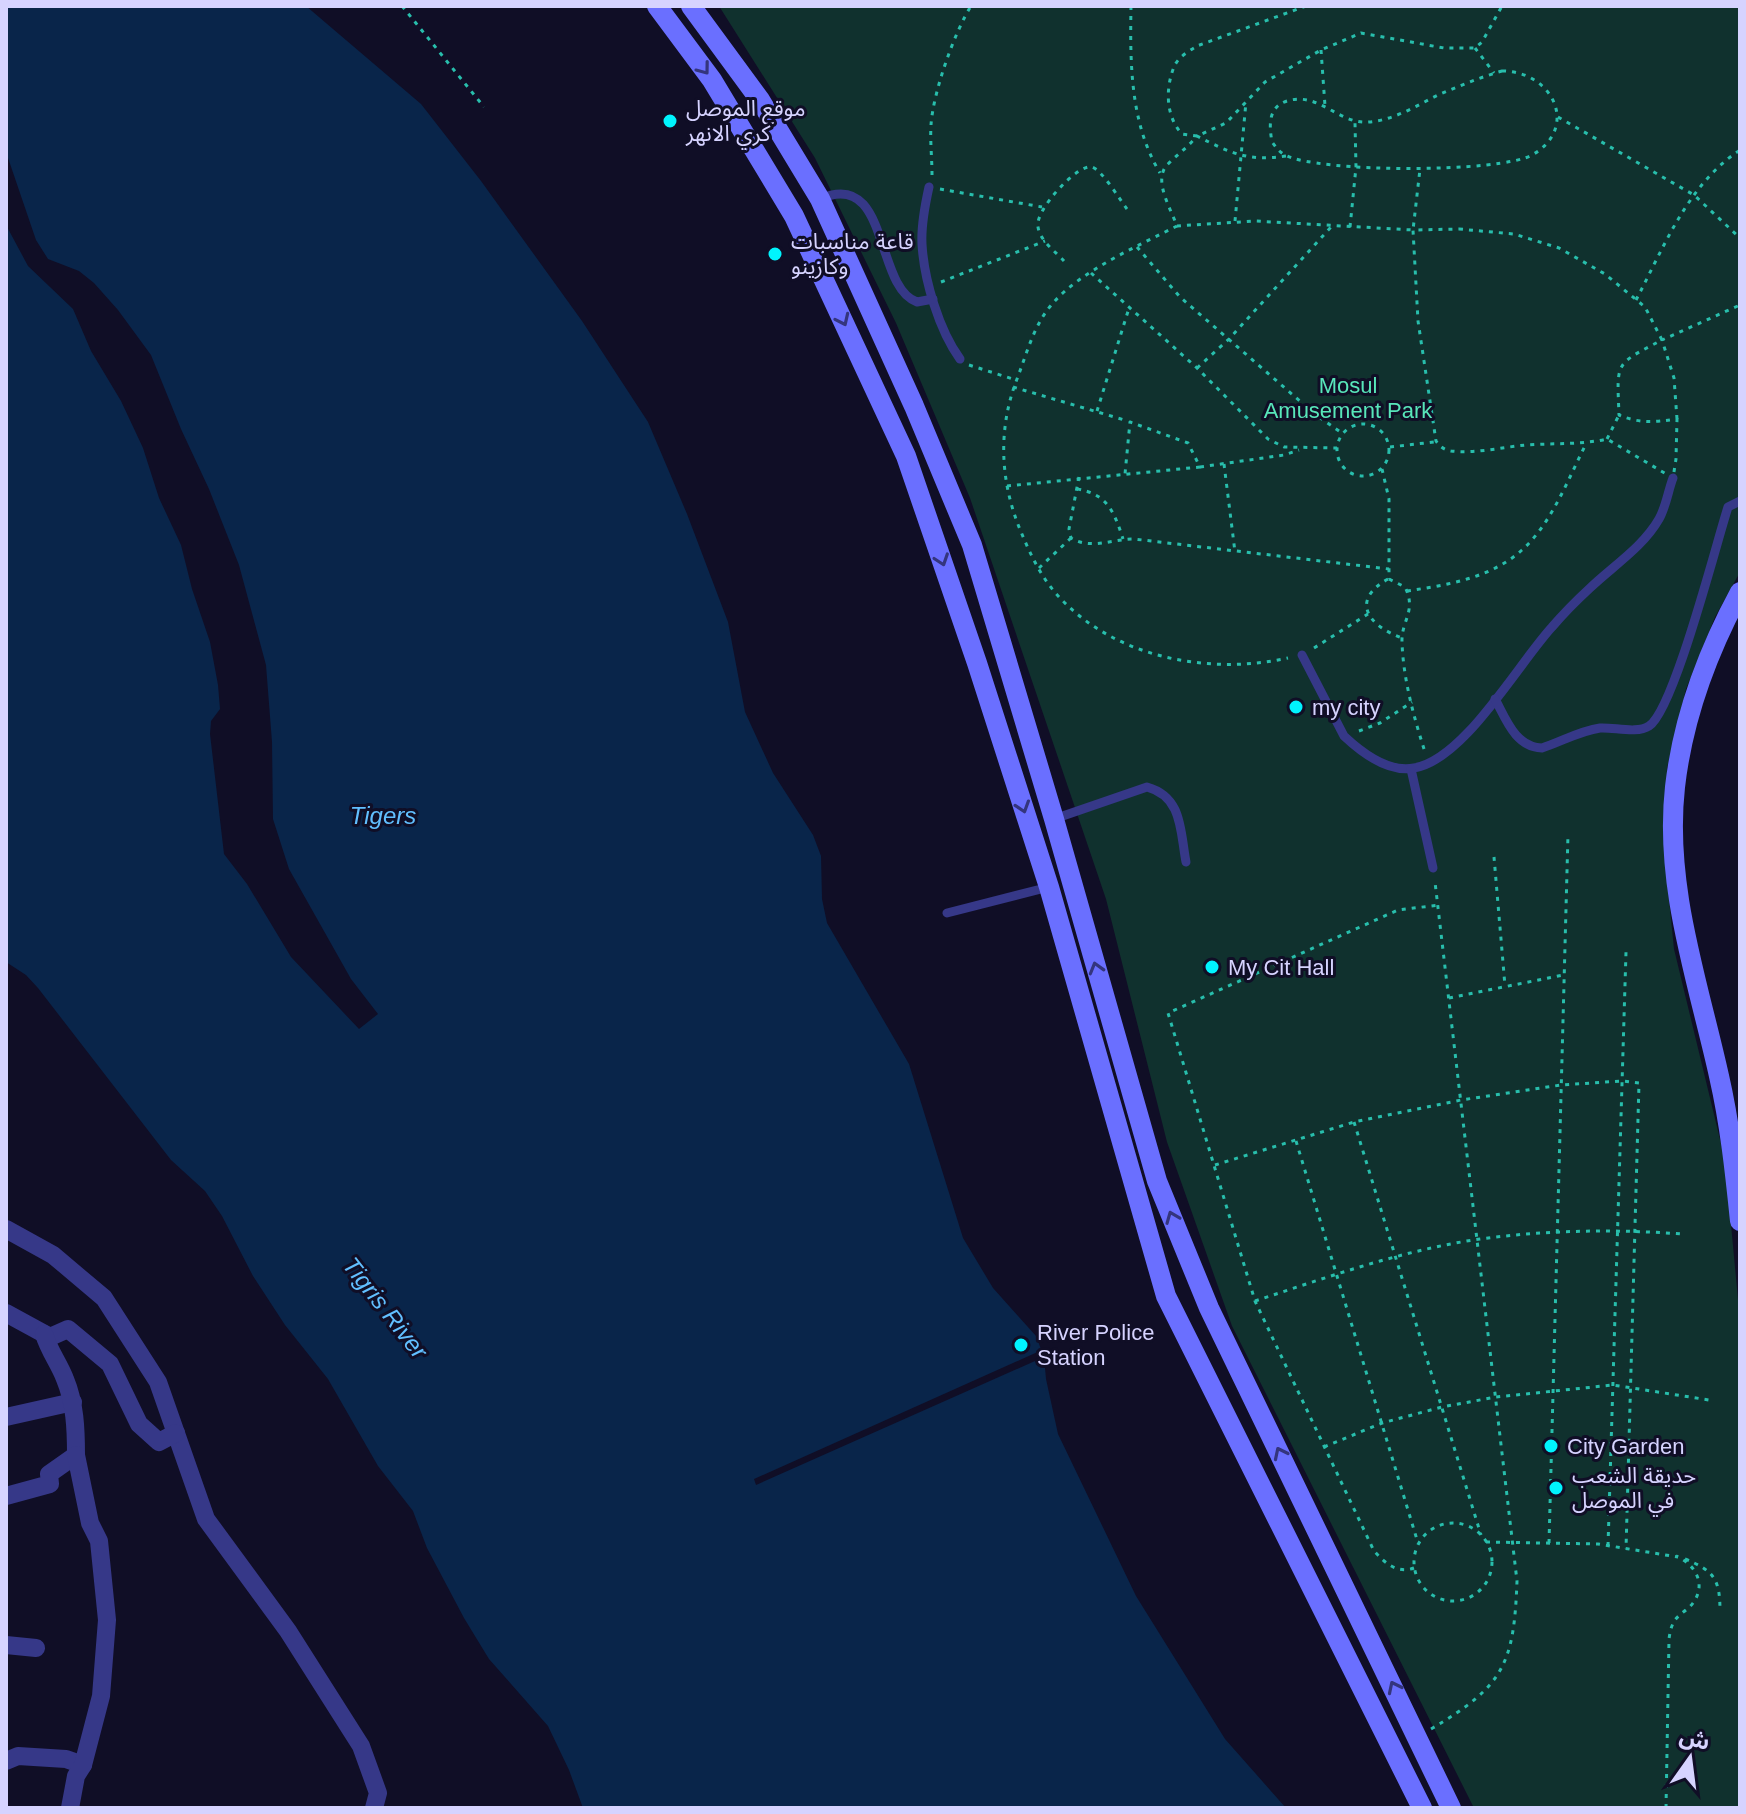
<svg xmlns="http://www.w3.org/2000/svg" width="1746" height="1814" viewBox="0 0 1746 1814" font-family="Arial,'Noto Sans Arabic',sans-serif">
  <rect width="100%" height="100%" fill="#100e26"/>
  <polygon fill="#10312e" points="719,6 1740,6 1740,572 1715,617 1686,689 1667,768 1665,859 1674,949 1725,1160 1740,1321 1740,1808 1474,1808 1232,1326 1167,1142 1106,899 970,498 896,323 815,158"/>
  <polygon fill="#09254a" points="6,6 306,6 421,104 481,181 582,321 648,422 687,514 728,622 745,712 773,773 813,835 821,856 822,899 827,923 909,1064 963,1238 993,1288 1036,1336 1044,1357 1046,1379 1058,1434 1136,1596 1225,1739 1286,1808 583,1808 569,1770 548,1726 489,1659 464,1618 427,1548 413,1511 378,1466 328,1379 285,1325 253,1276 222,1216 205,1191 171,1160 38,988 26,975 6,962"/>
  <g fill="#100e26">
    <polygon points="6,152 36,240 48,259 79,271 94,283 118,310 151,355 181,429 209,489 239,565 266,665 272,742 273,819 289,869 351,979 378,1014 359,1029 291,957 247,884 224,854 210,734 211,721 220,709 218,685 210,642 192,589 181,545 159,498 143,448 121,401 91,351 73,309 28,266 6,225"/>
    <polygon points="1042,1350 1044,1357 756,1485 754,1479"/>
  </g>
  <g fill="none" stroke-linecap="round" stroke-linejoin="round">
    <g stroke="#28beac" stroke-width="3" stroke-dasharray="4 6" stroke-linecap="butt">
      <polyline points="402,6 484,107"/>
      <path d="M1131 6C1130 63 1130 123 1160 173"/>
      <path d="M1306 6 1197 46C1189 51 1178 57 1174 67 1165 89 1166 117 1182 134L1197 136 1226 123 1265 82 1321 50 1361 33 1444 48H1475L1482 42 1502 6"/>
      <polyline points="1475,48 1494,73"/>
      <polyline points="1321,50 1325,106"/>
      <path d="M1502 71C1553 71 1580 128 1532 155 1500 173 1319 173 1285 155 1279 152 1276 147 1272 142 1269 125 1268 107 1287 101 1319 91 1339 125 1369 122 1394 120 1416 106 1438 95 1459 86 1481 77 1502 71Z"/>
      <polyline points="1558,117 1694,195 1740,238"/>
      <path d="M1286 156C1249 162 1230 153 1197 136 1188 147 1178 154 1168 164 1152 179 1171 209 1177 226L1255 221 1413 230 1420 169"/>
      <path d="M932 175C932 158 930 141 931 125 933 93 954 33 971 6"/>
      <polyline points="940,189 1042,207"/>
      <polyline points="1235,221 1246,102"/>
      <path d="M1177 226C1138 246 1082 270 1053 303 1034 324 1027 353 1017 379 998 428 1000 479 1019 527 1030 554 1042 580 1062 600 1119 659 1211 675 1288 658"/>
      <polyline points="1350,227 1356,167 1355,123"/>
      <path d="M1459 229 1514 234 1559 248 1605 274 1645 307 1662 340C1614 365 1617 361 1619 415 1640 424 1655 422 1677 419L1676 459 1673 478 1607 439C1580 445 1554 443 1526 445 1503 447 1475 454 1451 451 1445 450 1440 447 1436 441L1418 321 1413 230Z"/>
      <polyline points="1137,247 1180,297 1316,415 1342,433"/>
      <path d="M1064 261C1056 252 1040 241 1038 227 1034 211 1078 163 1092 167 1102 170 1120 200 1127 209"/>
      <polyline points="1091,273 1197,368 1268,439 1284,447 1337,448"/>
      <polyline points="941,282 1045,241"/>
      <path d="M1636 300C1664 247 1688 184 1740 150"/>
      <polyline points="969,365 1016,380"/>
      <polyline points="1197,368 1229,339 1331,227"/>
      <polyline points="1013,387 1128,421"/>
      <polyline points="1097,411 1129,308"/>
      <polyline points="1677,419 1674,378 1662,340 1740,305"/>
      <circle cx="1363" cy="450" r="26"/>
      <polyline points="1607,439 1619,415"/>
      <polyline points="1390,447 1434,442"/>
      <polyline points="1224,464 1235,552"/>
      <polyline points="1200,467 1284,455 1299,450"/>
      <polyline points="1382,469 1389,499 1389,579"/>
      <path d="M1079 477 1069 529 1071 538C1091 550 1112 539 1134 539L1389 569"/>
      <polyline points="1007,486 1200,467 1188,443 1130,422 1125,474"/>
      <path d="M1077 489C1107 494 1114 511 1123 539"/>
      <polyline points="1039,568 1071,538"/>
      <path d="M1388 579C1349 601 1369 626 1402 638"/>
      <path d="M1389 579 1405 587C1417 611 1401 621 1402 642 1403 678 1414 718 1425 752"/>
      <path d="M1407 591C1447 585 1491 578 1522 550 1552 523 1568 479 1586 444"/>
      <polyline points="1314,648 1368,614"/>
      <polyline points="1359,731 1380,723 1412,702"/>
      <polyline points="1494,857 1505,986"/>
      <polyline points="1449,998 1563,975"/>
      <polyline points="1354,1122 1481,1535"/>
      <polyline points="1296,1141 1418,1543"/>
      <polyline points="1215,1165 1354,1122 1461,1100 1561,1085 1622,1081 1639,1083 1626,1549"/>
      <path d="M1255 1301C1328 1277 1403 1250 1480 1239 1548 1230 1615 1229 1682 1234"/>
      <polyline points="1324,1447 1382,1423 1442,1407 1496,1397 1613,1385 1709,1400"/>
      <circle cx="1453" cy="1562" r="39"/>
      <polyline points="1486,1542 1598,1544 1678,1557"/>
      <polyline points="1549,1543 1568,834"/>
      <polyline points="1608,1546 1626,952"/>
      <path d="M1685 1559C1715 1571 1720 1580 1720 1612"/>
      <path d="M1414 1568C1397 1574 1385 1563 1374 1551L1255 1301 1168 1013 1398 910 1439 905"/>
      <path d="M1431 1729C1504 1686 1514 1664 1517 1581L1435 882"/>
      <path d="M1666 1808 1669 1639C1670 1632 1671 1626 1675 1620 1680 1613 1688 1610 1693 1603 1707 1584 1695 1564 1676 1556"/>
    </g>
    <g stroke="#363888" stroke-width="9">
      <path d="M929 187C925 205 921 225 922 244 924 280 939 330 960 359"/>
      <path d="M820 199C890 168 874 287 917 302L933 299"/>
      <path d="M1302 655 1344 736C1361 752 1388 773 1414 768 1464 760 1518 664 1552 627 1564 613 1577 600 1590 588 1613 566 1643 547 1659 519 1666 507 1668 491 1673 478"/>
      <path d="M1495 699C1506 719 1515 747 1542 748 1561 742 1579 731 1600 728 1614 727 1637 734 1649 726 1674 710 1716 544 1728 507L1740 501"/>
      <polyline points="1411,769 1433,868"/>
      <path d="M1054 819 1147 787C1183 797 1180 831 1186 862"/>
      <polyline points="947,913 1049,887"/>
    </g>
    <g stroke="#363888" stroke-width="18">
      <polyline points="6,1229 53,1255 104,1298 158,1382 206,1519 288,1631 361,1746 378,1793 374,1808"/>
      <polyline points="6,1313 50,1337 68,1329 110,1364 139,1424 159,1442 176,1433"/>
      <polyline points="6,1417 73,1402"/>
      <path d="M6 1496 50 1484 49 1474 76 1455C76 1429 75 1403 65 1379 59 1363 49 1351 44 1334"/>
      <polyline points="6,1645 36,1648"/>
      <polyline points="6,1761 18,1756 66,1759 83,1765"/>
      <polyline points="70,1808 76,1776 83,1765 101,1696 107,1620 99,1541 90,1523 76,1455"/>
    </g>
    <g stroke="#6a6fff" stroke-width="20">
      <polyline points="657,6 712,80 794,216 906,456 977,663 1049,887 1166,1296 1422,1808"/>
      <polyline points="691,6 760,100 820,199 914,406 972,545 1054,819 1157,1181 1209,1308 1451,1808"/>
      <path d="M1740 592C1707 653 1683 717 1675 787 1664 886 1698 981 1719 1076 1730 1124 1735 1172 1740 1221"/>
    </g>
  </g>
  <defs><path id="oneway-chevron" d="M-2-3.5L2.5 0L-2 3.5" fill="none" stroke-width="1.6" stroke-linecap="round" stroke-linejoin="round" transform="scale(2)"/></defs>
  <g stroke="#34357d">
    <use href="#oneway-chevron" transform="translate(704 69) rotate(53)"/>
    <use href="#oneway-chevron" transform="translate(843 320) rotate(65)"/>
    <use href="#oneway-chevron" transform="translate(942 560) rotate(71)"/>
    <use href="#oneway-chevron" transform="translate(1023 807) rotate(72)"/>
    <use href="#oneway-chevron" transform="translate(1096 968) rotate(-106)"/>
    <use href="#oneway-chevron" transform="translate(1172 1217) rotate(-112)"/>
    <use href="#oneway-chevron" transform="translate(1280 1453) rotate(-116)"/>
    <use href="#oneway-chevron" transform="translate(1394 1687) rotate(-116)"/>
  </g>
  <g fill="#00f4fe" stroke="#100e26" stroke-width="3">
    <circle cx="670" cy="121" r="8"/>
    <circle cx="775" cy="254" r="8"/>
    <circle cx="1296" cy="707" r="8"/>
    <circle cx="1212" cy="967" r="8"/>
    <circle cx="1021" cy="1345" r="8"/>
    <circle cx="1551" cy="1446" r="8"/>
    <circle cx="1556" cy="1488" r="8"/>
  </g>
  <g text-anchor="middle" stroke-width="6" stroke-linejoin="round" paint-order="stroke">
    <g font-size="22" fill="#d6d3ff" stroke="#100e26" text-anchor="start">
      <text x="686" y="116">موقع الموصل<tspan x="686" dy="25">كري الانهر</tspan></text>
      <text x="791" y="249">قاعة مناسبات<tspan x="791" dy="25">وكازينو</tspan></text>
      <text x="1312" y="715">my city</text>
      <text x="1228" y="975">My Cit Hall</text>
      <text x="1037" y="1340">River Police<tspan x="1037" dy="25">Station</tspan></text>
      <text x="1567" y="1454">City Garden</text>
      <text x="1572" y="1483">حديقة الشعب<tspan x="1572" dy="25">في الموصل</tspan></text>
    </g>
    <g font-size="22" fill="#58e6ba" stroke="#100e26">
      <text x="1348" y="393">Mosul<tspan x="1348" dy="25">Amusement Park</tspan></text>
    </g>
    <g font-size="24" font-style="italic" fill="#61bfff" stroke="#100e26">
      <text x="383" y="824">Tigers</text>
      <text transform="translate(385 1308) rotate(52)" y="8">Tigris River</text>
    </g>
  </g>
  <rect width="1746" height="1814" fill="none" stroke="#d6d3ff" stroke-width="16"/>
  <g transform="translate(1690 1758) rotate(14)" stroke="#100e26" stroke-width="6" paint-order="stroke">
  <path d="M0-6L14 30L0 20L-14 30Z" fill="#d6d3ff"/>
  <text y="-12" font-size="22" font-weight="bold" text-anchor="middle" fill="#d6d3ff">ش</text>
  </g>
</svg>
